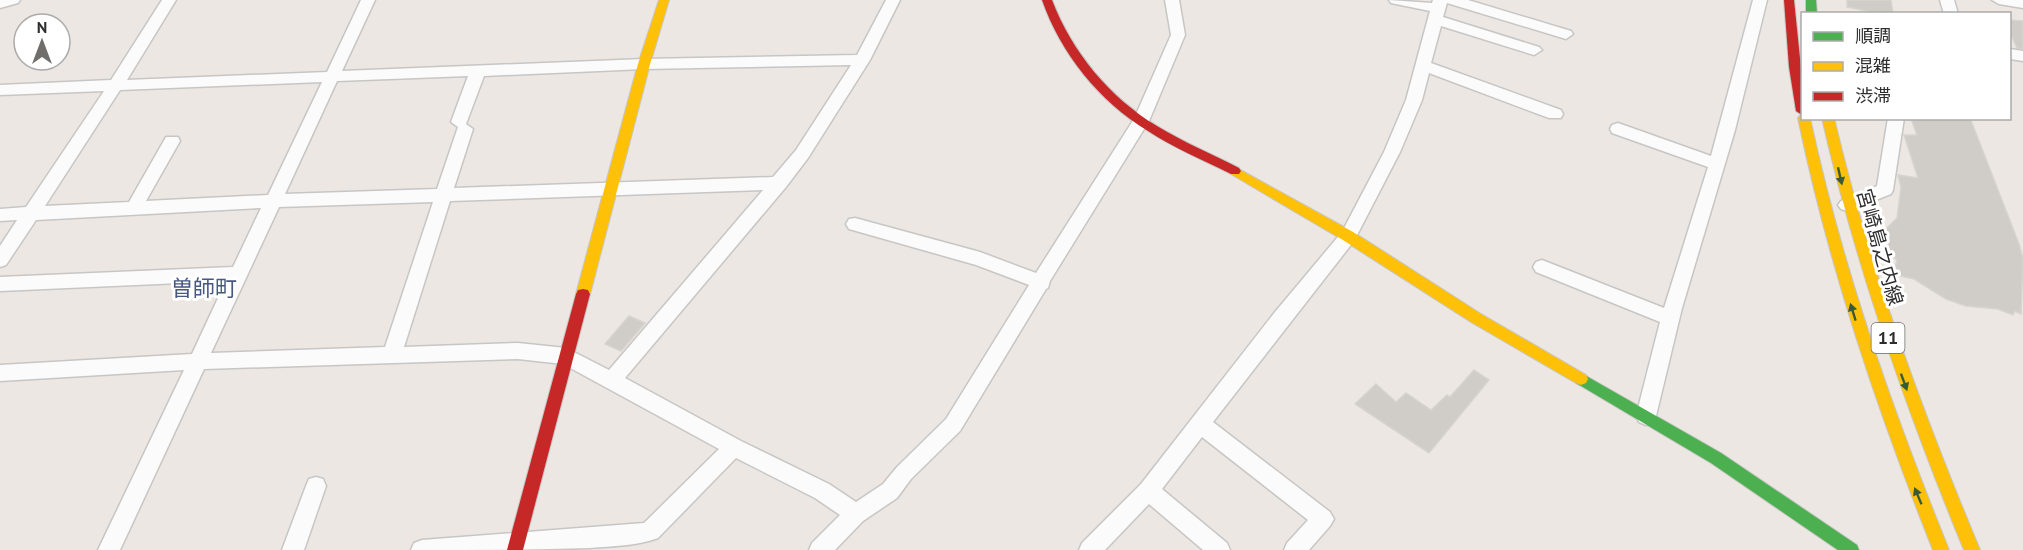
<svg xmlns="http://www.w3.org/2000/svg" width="2023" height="550" viewBox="0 0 2023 550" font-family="'PT Sans','Noto Sans JP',sans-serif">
  <rect width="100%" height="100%" fill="#ece7e2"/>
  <g fill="#d0cdc9" stroke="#d7d3ce" stroke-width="1.5">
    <polygon points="1847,0 1891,0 1893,14 1881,14 1847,7"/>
    <polygon points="2010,20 2023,21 2023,49 2017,48 2010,32"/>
    <polygon points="1911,118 1970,118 2019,244 2023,259 2021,314 2015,311 2013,315 1998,309 1966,306 1946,299 1914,279 1900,276 1900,271 1894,269 1897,261 1890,251 1883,232 1897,218 1901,187 1898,175 1918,178 1904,135 1917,135"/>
    <polygon points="629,316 645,323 621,351 605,344"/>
    <polygon points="1474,370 1489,380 1429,453 1355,404 1376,384 1396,402 1406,393 1431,410 1447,395 1450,397"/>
  </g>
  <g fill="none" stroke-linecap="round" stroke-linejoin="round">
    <g stroke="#c7c6c5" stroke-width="3">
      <g id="street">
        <polygon points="0,0 20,0 18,3 0,8"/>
        <path d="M162 0H176L127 80 327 72 361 0H375L342 71 644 59 857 55 886 0H900L870 60 808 158 786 187 625 378 741 441 829 484 856 502 883 484 897 467 946 419 1029 285 976 265 849 229 846 224 849 219 855 218 980 252 1036 273 1134 119 1171 35 1165 0H1179L1185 35 1149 121 1050 281 1048 288 1046 289 960 431 911 479 897 498 863 521 835 550H809L812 543 840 515 815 498 736 458 658 538C636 546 613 546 590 548 531 550 471 550 411 550L414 543 422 540 644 523 719 449 563 364 518 359 204 369 120 550H98L184 370 0 381V365L192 354 226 281 0 291V277L233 267 261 208 36 220 6 265 0 267V246L17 220 0 221V209L26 207 104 91 0 95V85L111 80ZM851 65 796 150 773 177 454 188 473 129 466 124 484 76 644 69ZM468 76 451 122 458 127 437 189 285 194 337 81ZM322 82 268 195 146 201 180 141 178 137H166L129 202 45 206 120 90ZM763 190 609 370 566 348 518 343 404 347 450 201ZM433 202 385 347 211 353 279 207Z"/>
        <polygon points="1389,0 1432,3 1433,0 1468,0 1571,31 1573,34 1566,39 1447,3 1443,17 1539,47 1542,50 1534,55 1441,26 1431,63 1561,110 1563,114 1561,118 1549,118 1429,73 1422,100 1400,152 1354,241 1213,422 1330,512 1334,519 1330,526 1309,550 1284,550 1287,543 1308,520 1202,437 1162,489 1227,543 1230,550 1203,550 1149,504 1105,550 1079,550 1082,543 1141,484 1275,312 1342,232 1384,152 1406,100 1430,11 1391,3"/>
        <polygon points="1753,0 1767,0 1735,130 1682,308 1656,416 1653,422 1646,425 1639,422 1636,416 1660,322 1536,272 1533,267 1536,262 1542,260 1664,308 1708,167 1612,133 1610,129 1612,125 1618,123 1711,156"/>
        <polygon points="1940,0 1954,0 1958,14 1944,14"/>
        <polygon points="1992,0 2023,0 2023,8 1999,4"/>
        <polygon points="2010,49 2023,51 2023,61 2010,59"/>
        <polygon points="1888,118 1904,118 1893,190 1891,194 1853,209 1847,211 1841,209 1838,205 1841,201 1877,186"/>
        <polygon points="316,477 323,479 326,486 304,550 282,550 306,486 309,479"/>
      </g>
    </g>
    <g stroke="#c7c6c5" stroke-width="2">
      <g id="fast">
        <polygon points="1806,0 1816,0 1817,14 1806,14"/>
        <polygon points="1581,373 1721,453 1857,545 1859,550 1838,550 1711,463 1576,383 1574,379 1576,375"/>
      </g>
    </g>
    <g stroke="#c7c6c5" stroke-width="2">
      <g id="slow">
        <polygon points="659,0 669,0 650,64 590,294 588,298 578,298 576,294 638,64"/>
        <path d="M1802 114V118H1810C1842 267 1892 409 1949 550H1933C1877 409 1829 267 1798 118Z"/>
        <path d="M1822 118H1834C1869 267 1921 409 1980 550H1964C1906 409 1856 267 1822 118Z"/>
        <polygon points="1235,167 1353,232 1481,314 1586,375 1588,379 1586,383 1581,385 1576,383 1471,322 1343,240 1231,174 1229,171"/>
      </g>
    </g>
    <g stroke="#c7c6c5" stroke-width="2">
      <g id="jam">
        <path d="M1042 0H1052C1072 52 1109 97 1157 126 1183 142 1212 154 1239 168L1241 171 1239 174H1231C1203 160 1174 148 1148 131 1099 101 1061 54 1042 0Z"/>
        <polygon points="1784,0 1794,0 1802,78 1802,115 1796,111 1789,67"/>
        <polygon points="583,289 588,290 590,294 523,550 507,550 576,294 578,290"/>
      </g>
    </g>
    <use href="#street" fill="#fcfbfb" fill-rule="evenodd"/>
    <use href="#fast" fill="#4caf50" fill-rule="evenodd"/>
    <use href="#slow" fill="#ffc107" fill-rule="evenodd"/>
    <use href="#jam" fill="#c62828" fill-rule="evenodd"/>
  </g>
  <defs><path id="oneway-solid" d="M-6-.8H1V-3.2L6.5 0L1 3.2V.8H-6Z" transform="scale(1.5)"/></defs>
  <g fill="#385a39">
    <use href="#oneway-solid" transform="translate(1840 176) rotate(77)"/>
    <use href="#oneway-solid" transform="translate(1853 312) rotate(-107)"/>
    <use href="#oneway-solid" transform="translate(1904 382) rotate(70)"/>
    <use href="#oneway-solid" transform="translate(1918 496) rotate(-113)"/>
  </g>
  <g text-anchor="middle" stroke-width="6" stroke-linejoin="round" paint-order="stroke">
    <rect fill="#fff" stroke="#6c6c6c" stroke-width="1.5" x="1871.5" y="323" width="33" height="30" rx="4.5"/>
    <g font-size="18" font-weight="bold" fill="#2d2d2d">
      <text x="1888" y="344">11</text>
    </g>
    <g font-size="20" fill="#2d2d2d" stroke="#fff">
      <text transform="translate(1880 247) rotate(74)" y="7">宮崎島之内線</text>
    </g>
    <g font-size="22" fill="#495882" stroke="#fff">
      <text x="204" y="296">曽師町</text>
    </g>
  </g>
  <rect x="1801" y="12" width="210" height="108" fill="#ffffff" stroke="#ababab" stroke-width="1.5"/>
  <rect x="1813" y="32" width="30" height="9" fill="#4caf50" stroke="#ababab" stroke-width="1.5"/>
  <text x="1855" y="42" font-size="18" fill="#2d2d2d">順調</text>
  <rect x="1813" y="62" width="30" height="9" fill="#ffc107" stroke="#ababab" stroke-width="1.5"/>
  <text x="1855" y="72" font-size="18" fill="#2d2d2d">混雑</text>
  <rect x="1813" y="92" width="30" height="9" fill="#c62828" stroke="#ababab" stroke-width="1.5"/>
  <text x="1855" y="102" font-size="18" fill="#2d2d2d">渋滞</text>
  <g transform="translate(42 42)"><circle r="28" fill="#ffffff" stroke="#ababab" stroke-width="1.5"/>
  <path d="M0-4.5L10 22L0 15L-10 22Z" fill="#706e6c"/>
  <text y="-9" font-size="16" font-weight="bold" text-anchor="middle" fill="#2d2d2d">N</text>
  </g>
</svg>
